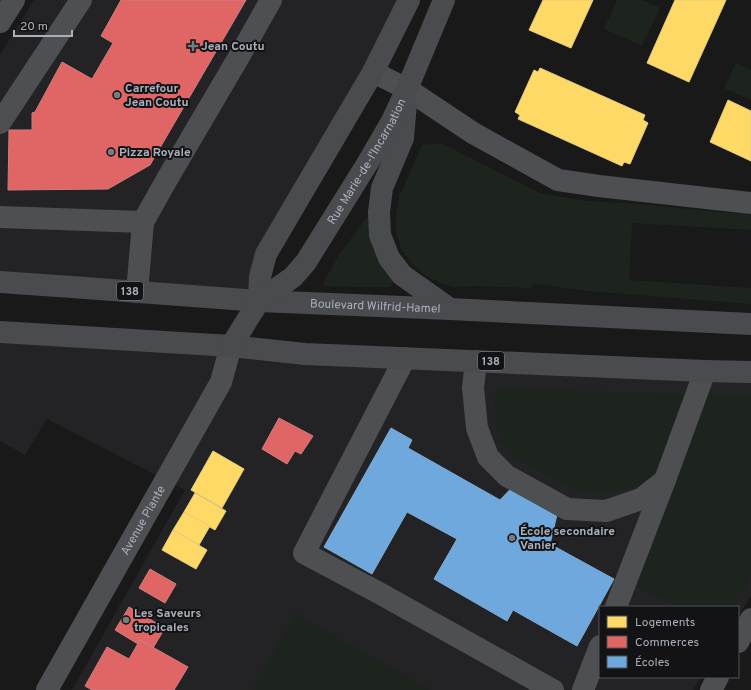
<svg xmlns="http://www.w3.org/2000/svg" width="751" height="690" viewBox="0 0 751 690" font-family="Overpass,sans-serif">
  <rect width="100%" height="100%" fill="#191919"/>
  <g fill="#232326">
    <polygon points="34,0 409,0 266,254 259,301 0,282 0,55"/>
    <polygon points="0,332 751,372 751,596 738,617 738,607 600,607 600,677 701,677 693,690 72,690 185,490 47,419 25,455 0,441"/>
  </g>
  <g fill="#1c241d">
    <polygon points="617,0 642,0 660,8 642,46 604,29"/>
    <polygon points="736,63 751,70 751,100 724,88"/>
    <polygon points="441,143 540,193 587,201 627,203 751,215 751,230 632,223 629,280 751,288 751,304 587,291 534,284 531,288 478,286 455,287 440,283 425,275 411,263 401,248 396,231 396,215 399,197 422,145"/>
    <polygon points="373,209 393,281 390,287 356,287 323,286 324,281 341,252"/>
    <polygon points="497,388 689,395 660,470 651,477 633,488 606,493 586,493 565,484 509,454 501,442 496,422 495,404"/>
    <polygon points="706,395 751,396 751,578 734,607 679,607 632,584"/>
    <polygon points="295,614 430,690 253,690"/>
  </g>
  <g fill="#ffd966" stroke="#e5cd80">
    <polygon points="543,0 593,0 571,48 529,30"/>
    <polygon points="675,0 726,0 689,82 647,63"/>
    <polygon points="540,68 645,115 643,120 648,123 630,164 624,162 622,166 518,119 520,115 515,112 534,70 538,72"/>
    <polygon points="728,100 751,111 751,161 710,142"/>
    <polygon points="213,451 244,469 222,508 191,490"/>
    <polygon points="195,493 226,511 215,530 184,512"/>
    <polygon points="184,512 210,526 199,545 173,530"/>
    <polygon points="173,530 207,550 196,569 162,550"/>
  </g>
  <g fill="#e06666" stroke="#d07c80">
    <polygon points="121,0 246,0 150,165 108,189 8,190 9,130 32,130 32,113 35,112 62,62 92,79 113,43 101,36"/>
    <polygon points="279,418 313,436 301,454 295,451 287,464 262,449"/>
    <polygon points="150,569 176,584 165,603 139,588"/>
    <polygon points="129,607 165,628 153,648 140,640 138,644 115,630"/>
    <polygon points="140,640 188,667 174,690 92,690 85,686 107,647 129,659"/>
  </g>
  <polygon fill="#6fa8dc" stroke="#80aad2" points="391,428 412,440 408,448 500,500 523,476 561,498 550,544 614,579 577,646 513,610 507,621 434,579 457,539 407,512 372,574 324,547"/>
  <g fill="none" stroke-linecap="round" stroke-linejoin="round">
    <g stroke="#4d4f52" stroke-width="22">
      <polyline points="0,22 14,0"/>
      <polyline points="373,72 407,89 473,133 558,180 599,186 751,203"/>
      <polyline points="0,123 81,0"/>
      <polyline points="0,217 143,222"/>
      <polyline points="137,292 143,222 166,181 240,55 271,0"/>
      <polyline points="405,358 304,553 381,594 553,690"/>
      <polyline points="476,361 473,388 477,428 488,457 507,476 567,509 606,511 641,499 665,480 705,371"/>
      <polyline points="616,607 665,480"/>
      <polyline points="738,642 751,619"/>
      <path id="s1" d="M47 690 221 382 231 346"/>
      <polyline points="583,690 600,646"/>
      <polyline points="711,690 718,677"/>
    </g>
    <g stroke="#4a4b4e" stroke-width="22">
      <polyline points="406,103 403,138 382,188 379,212 380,235 389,258 402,275 450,309"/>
      <path id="s2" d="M0 282 72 287 259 301 450 309 751 324"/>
      <polyline points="259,301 260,277 266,254 373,72 409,0"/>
      <polyline points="0,332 231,346 305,354 705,371 751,372"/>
      <path id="s3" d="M231 346 259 301 293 277 306 262 367 164 392 121 407 89 444 0"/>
    </g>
  </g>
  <g fill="#777b82" stroke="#131315" stroke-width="1.5">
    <path d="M191 40h4v4h4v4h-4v4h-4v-4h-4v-4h4z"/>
    <circle cx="117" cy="95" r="4"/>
    <circle cx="111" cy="152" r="4"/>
    <circle cx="512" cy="538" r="4"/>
    <circle cx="126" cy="620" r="4"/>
  </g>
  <g text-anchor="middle" stroke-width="4" stroke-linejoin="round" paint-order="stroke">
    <g fill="#131315" stroke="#7c8189" stroke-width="1">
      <rect x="117" y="282" width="26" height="18" rx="3"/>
      <rect x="478" y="352" width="26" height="18" rx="3"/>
    </g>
    <g font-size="11" font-weight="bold" fill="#a9b0bb">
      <text x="130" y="295">138</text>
      <text x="491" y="365">138</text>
    </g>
    <g font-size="12" font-weight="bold" fill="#a9b0bb" stroke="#131315" text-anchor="start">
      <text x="201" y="50">Jean Coutu</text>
      <text x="125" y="92">Carrefour<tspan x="125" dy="14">Jean Coutu</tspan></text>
      <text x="119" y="156">Pizza Royale</text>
      <text x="520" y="535">École secondaire<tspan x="520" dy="14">Vanier</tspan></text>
      <text x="134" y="617">Les Saveurs<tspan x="134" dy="14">tropicales</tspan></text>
    </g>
    <g font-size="12" fill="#a9b0bb" stroke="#131315">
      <text dy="4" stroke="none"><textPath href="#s3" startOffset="232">Rue Marie-de-l'Incarnation</textPath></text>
      <text dy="4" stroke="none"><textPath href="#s2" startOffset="376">Boulevard Wilfrid-Hamel</textPath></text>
      <text dy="4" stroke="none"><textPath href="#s1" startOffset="195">Avenue Plante</textPath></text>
    </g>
  </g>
  <rect x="599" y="606" width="140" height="72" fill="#131315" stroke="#4f5257"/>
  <rect x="607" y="616" width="20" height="12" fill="#ffd966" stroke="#4f5257"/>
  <text x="635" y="626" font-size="12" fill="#a9b0bb">Logements</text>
  <rect x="607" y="636" width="20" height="12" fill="#e06666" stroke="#4f5257"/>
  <text x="635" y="646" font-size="12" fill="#a9b0bb">Commerces</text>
  <rect x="607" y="656" width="20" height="12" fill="#6fa8dc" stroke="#4f5257"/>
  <text x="635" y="666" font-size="12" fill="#a9b0bb">Écoles</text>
  <path d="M14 30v6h58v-6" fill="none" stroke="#a9b0bb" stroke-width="2"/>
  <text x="20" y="30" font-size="12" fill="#a9b0bb" stroke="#131315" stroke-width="3" paint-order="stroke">20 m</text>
</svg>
